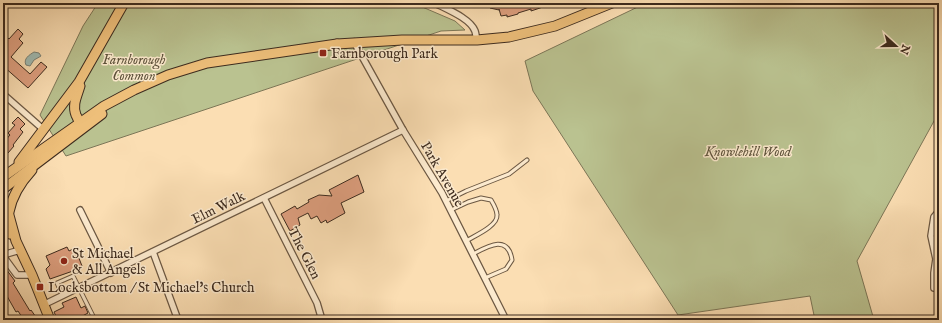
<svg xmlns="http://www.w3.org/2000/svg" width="942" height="323" viewBox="0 0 942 323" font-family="'IM FELL English',serif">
  <rect width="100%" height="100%" fill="#fbdeb3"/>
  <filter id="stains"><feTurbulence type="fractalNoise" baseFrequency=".005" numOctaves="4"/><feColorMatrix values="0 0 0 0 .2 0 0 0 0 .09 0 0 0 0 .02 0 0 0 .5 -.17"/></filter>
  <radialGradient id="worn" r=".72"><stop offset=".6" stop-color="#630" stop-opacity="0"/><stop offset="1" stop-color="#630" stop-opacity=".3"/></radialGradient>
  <g fill="#bac290" stroke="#7c7657">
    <polygon points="98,3 413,3 455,21 465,30 441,31 66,156 40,115 83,26"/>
    <polygon points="646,3 939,3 939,112 857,261 874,320 815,320 810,296 678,315 533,91 525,61"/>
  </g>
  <path fill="#a0bbb3" stroke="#788177" d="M34 52 39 53 41 56 34 60 30 66 26 65C23 59 29 55 34 52Z"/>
  <g fill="#de9f7f" stroke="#3d2b1e">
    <polygon points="491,3 501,3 500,7 520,3 549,3 550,4 540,8 531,11 531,9 518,13 518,14 507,17 507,15 501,16 499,9 499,10 490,8"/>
    <polygon points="18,29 23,34 19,39 23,43 11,57 30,74 41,62 47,67 28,88 3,66 3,33 9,39"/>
    <polygon points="18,117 25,124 20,129 23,132 13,145 14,146 8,153 3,148 3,143 10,135 8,133 15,125 12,123"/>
    <polygon points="358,175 364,192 341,203 345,213 327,223 326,220 321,223 317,216 311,219 308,213 298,218 300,225 290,231 281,214 295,206 297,209 309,202 308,200 319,195 332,196 329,190"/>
    <polygon points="67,247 69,251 75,248 82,266 73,271 50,279 46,269 50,265 46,256"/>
    <polygon points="3,265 15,281 13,283 30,311 31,310 38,320 24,320 18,311 16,312 3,289"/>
    <polygon points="76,297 81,308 85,306 88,313 75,320 58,320 54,312 64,307 62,303"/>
  </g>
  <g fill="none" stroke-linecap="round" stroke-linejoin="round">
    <g stroke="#6c5843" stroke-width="5">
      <g id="service">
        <polyline points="446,201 466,191 509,174 527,160"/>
        <path d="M451 210 468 202 481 198 491 200C494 205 497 210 497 215 498 226 474 236 466 241"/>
        <path d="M473 254C488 246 508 234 512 260L506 269 485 278"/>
        <polyline points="63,296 57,283 73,276 95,320"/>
      </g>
    </g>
    <g stroke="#6c5843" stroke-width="8">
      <g id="minor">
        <path d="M435 3C446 9 470 18 475 31 476 34 476 37 477 40"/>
        <polyline points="354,42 403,130 442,193 506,320"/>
        <polyline points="3,94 44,130"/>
        <polyline points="264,198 317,303 322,320"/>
        <polyline points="80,210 111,273"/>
        <polyline points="153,252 178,320"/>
        <polyline points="3,255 20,250"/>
        <polyline points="3,256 17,275 32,275"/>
        <polyline points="934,288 934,273 936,259 931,236 934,217 939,211"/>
        <polyline points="43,305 403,130"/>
      </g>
    </g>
    <g stroke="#3d2b1e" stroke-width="11">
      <g id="primary">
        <polyline points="337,44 402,40 477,40 509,37 555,26 612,3"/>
        <polyline points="3,198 7,208 16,241 32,275 50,320"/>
        <path d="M9 212C12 196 21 182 32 170"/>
        <polyline points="3,220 10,234"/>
      </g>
    </g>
    <g stroke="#3d2b1e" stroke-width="11">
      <g id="trunk">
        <path d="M80 127C80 122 78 119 76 115 72 105 77 96 80 86"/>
        <polyline points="19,162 79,82 124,3"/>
        <polyline points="3,177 104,106 134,90 168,75 207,63 337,44"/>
        <polyline points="3,189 102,114"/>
      </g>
    </g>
    <use href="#service" stroke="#fceace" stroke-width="3"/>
    <use href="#minor" stroke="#fceace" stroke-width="5.5"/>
    <use href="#primary" stroke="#eebf7a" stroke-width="9"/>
    <use href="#trunk" stroke="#eebf7a" stroke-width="9"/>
  </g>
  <g fill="#8f2418" stroke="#fceace" stroke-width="1.5">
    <rect x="319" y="49" width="8" height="8" rx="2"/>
    <circle cx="64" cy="261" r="4"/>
    <rect x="36" y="283" width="8" height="8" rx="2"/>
  </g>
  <g text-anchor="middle" stroke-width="3" stroke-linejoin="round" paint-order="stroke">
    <g font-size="14" fill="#3d2b1e" stroke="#fceace" text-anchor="start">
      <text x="331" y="58">Farnborough Park</text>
      <text x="72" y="258">St Michael<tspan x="72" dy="16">&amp; All Angels</tspan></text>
      <text x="48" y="292">Locksbottom / St Michael's Church</text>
    </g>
    <g font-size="14" font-style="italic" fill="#5c513a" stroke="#fceace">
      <text x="134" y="64">Farnborough<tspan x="134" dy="16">Common</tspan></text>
      <text x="748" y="156">Knowlehill Wood</text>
    </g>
    <g font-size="14" fill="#3d2b1e" stroke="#fceace">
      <text transform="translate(443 174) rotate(60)" y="5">Park Avenue</text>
      <text transform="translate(218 207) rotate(-26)" y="5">Elm Walk</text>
      <text transform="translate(305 253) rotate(63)" y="5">The Glen</text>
    </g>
  </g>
  <rect width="942" height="323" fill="none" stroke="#fbdeb3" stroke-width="16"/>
  <rect x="4" y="4" width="934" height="315" fill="none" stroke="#3d2b1e" stroke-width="2"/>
  <rect x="8" y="8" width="926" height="307" fill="none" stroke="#3d2b1e"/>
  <g transform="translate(896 46) rotate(111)" stroke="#fceace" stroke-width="3" paint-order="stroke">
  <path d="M0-3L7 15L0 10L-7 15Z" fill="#3d2b1e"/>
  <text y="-6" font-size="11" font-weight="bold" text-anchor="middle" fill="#3d2b1e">N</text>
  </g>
  <rect width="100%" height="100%" filter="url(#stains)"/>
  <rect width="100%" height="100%" fill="url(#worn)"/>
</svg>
